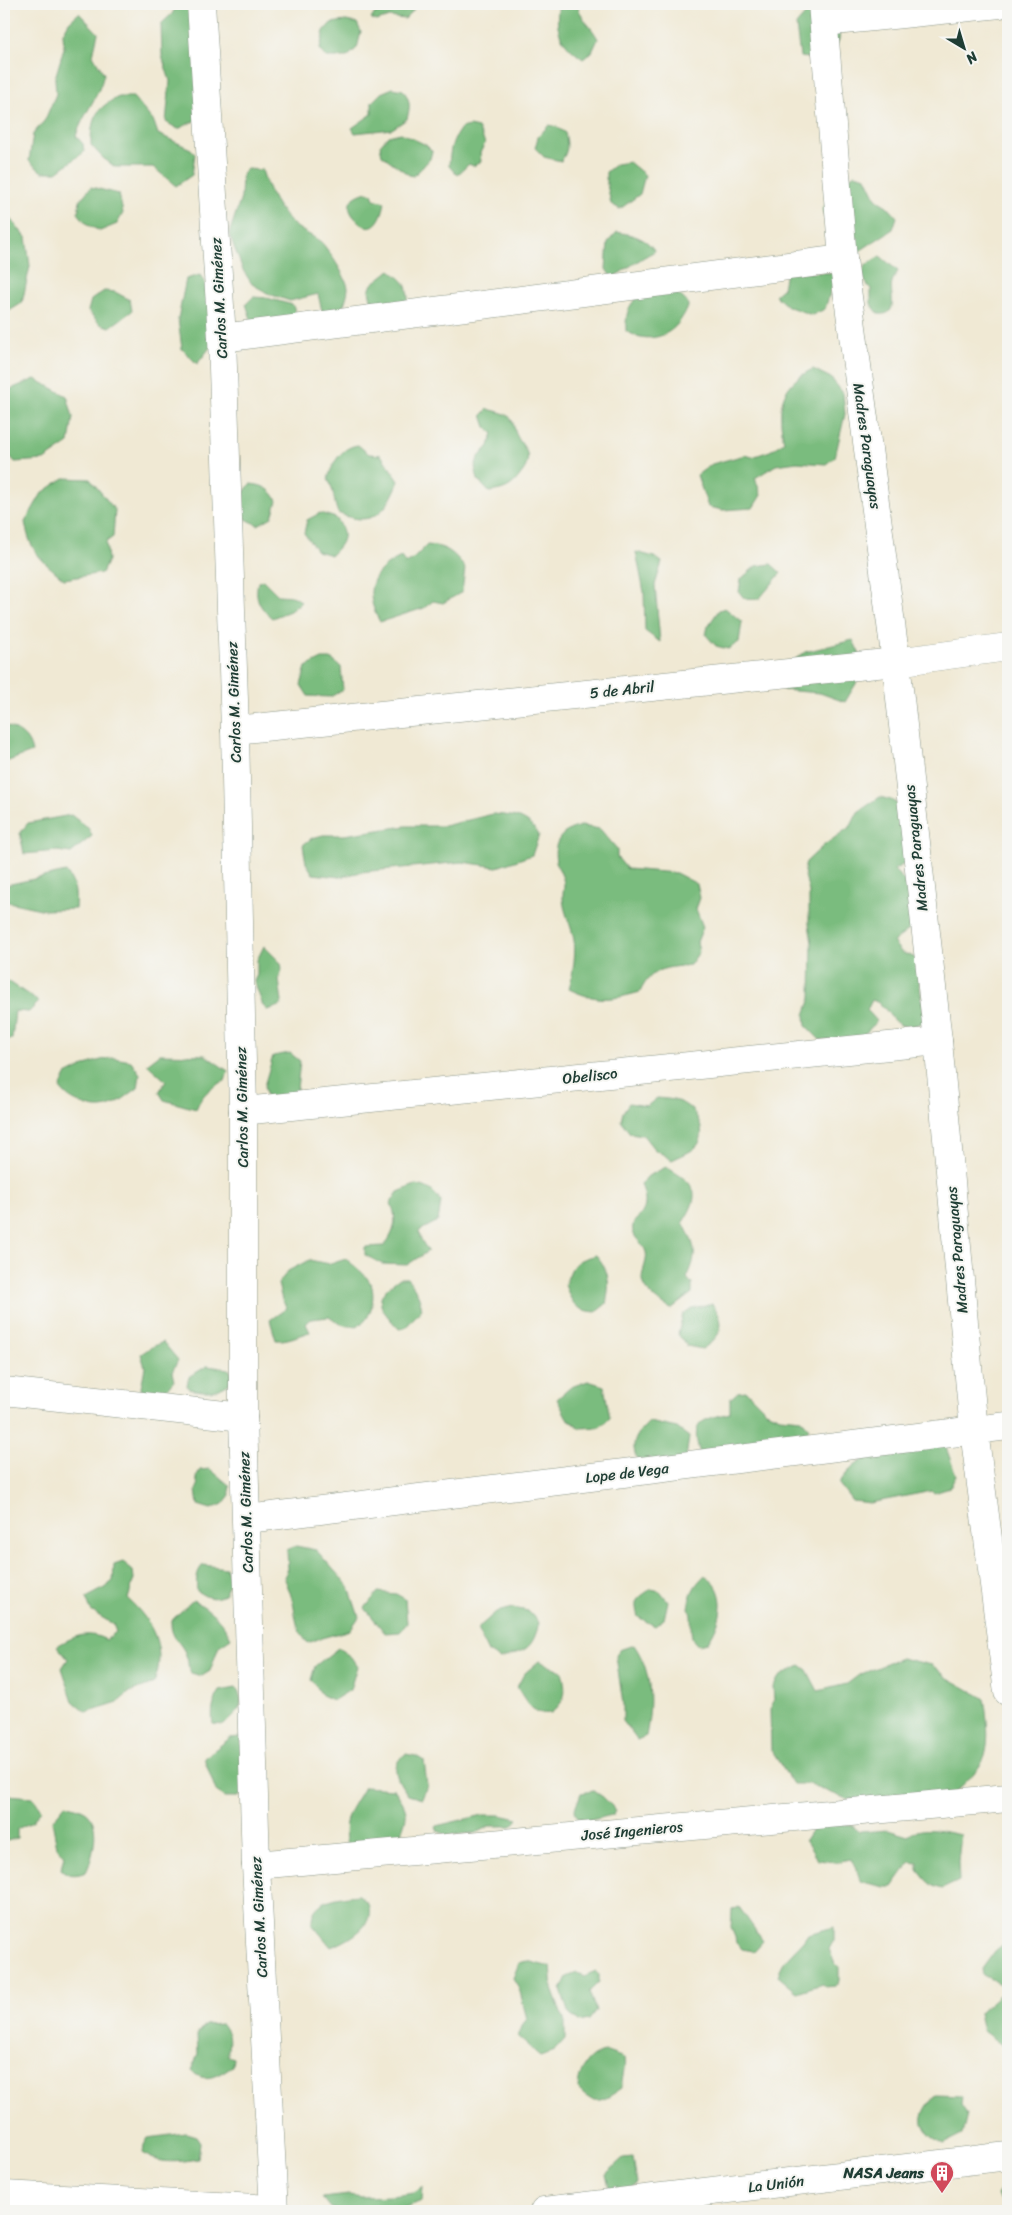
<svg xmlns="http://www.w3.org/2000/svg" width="1012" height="2215" viewBox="0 0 1012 2215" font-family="Sriracha,sans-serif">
  <rect width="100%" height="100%" fill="#f6f6f2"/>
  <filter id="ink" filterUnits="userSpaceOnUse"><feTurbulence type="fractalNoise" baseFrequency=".02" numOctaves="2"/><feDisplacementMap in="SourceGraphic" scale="10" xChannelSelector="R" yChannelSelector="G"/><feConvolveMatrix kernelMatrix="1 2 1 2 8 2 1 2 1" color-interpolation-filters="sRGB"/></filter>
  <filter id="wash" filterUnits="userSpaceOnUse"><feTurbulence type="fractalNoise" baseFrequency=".0096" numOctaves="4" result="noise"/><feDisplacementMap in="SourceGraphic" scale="20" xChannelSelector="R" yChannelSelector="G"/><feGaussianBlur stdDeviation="1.12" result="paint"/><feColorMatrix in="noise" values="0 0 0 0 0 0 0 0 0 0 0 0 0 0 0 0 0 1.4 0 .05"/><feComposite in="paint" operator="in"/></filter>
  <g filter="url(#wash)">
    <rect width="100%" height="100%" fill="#f0e9d4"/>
    <g fill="#7abc7e" stroke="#4c7c59">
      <polygon points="199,4 196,120 178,129 166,122 170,81 162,56 161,24 172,14 176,7"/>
      <polygon points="381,4 414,4 413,11 405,19 389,17 377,21 371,19"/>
      <path d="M559 4H581L578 7C582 20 592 27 598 39L592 52 583 59C561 43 554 32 559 4Z"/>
      <path d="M810 9 836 19C844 46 838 43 817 59L800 57 796 25Z"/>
      <path d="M79 13 98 33 93 55 104 74C99 97 83 114 76 136L83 144 84 152 57 172H42L29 161 33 134 45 120 56 94 55 78 64 48 63 33 69 22Z"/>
      <polygon points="346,21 357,23 361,32 357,48 347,57 326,57 320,49 324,31 331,23"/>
      <path d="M393 88 403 90C411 101 410 107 407 119L392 129 355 133 352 128 372 114V102L381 93Z"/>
      <path d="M119 97H133L154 122 158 134 191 149 195 154 192 175 176 186 153 167H115L103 158 91 145C91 121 94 108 119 97Z"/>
      <path d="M549 125 557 127 565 133C568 144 568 152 561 161L544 157 535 148 538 137Z"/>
      <path d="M469 126 478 128 485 143 480 153 481 162 473 166 469 164 457 175 449 166C450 151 451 141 461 128Z"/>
      <polygon points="401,133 426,145 432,151 430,159 414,176 409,175 382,155 380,145 388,136"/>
      <polygon points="629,162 645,175 640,194 620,209 611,204 606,179 606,172 616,164"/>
      <path d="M247 169 262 170C268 191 278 211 295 226 303 232 313 236 321 242 328 249 347 278 348 288 348 294 344 304 342 310L323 315 318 294 290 301 269 294 252 284 243 270 229 234 241 198 242 174Z"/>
      <polygon points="855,174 866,177 877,200 887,206 897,217 893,229 858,252 846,250 828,227 822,209 842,183"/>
      <polygon points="91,187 119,194 123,213 117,224 100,231 88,225 78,213 80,200"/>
      <path d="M367 192 372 194 374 199 385 202C383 215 375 236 359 222 343 208 348 197 367 192Z"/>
      <polygon points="4,212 26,237 30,266 22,303 6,313 4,334"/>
      <path d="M617 232C633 235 645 237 655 251 639 259 627 269 612 278L606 269 608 242Z"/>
      <path d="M880 256 898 271C896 275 893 279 892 282 889 294 900 316 879 314L871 304V289C855 271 862 267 880 256Z"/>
      <path d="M390 270C403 281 407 281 408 299L395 315 374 310 369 291 372 284Z"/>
      <polygon points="786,272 836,273 825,309 812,315 787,306 775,295 783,288"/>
      <polygon points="200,275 211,292 212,345 197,364 182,349 178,319 186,279"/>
      <polygon points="104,291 115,292 130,300 132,311 110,327 100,324 88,311 91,300"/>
      <path d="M642 292 678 294C681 297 688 301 688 306 688 309 685 313 683 316 671 338 647 344 626 331 626 311 628 306 642 292Z"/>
      <polygon points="253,297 267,298 293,305 298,319 253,325 246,304"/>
      <path d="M813 369 831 378 843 393 845 414 835 457 826 464 797 462 776 465 755 478 761 495 753 508 723 510 708 507 697 475 712 464 745 455 752 457 770 451 784 442C777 408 779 385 813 369Z"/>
      <polygon points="35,379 67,396 73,417 69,443 44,460 15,462 4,449 4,393 6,391"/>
      <path d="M488 409C494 411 502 412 507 415 515 420 513 429 517 436 519 441 525 447 527 453 529 461 526 468 521 474 512 487 505 490 489 492L478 480 475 467 478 458 489 446 493 433 486 427 482 415Z"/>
      <path d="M358 445 369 454 381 455 399 481C387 511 373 529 338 513 333 501 335 492 328 479 332 464 341 447 358 445Z"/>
      <path d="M64 478 90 479 115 510 113 537 106 542 108 560 102 573 64 579C41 560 30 552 25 522L42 493Z"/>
      <path d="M250 484C263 485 272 489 277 501L272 517 258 525 244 518 237 507 243 494Z"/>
      <path d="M320 513 336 518C348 534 344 543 331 555L317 551 304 533 307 520Z"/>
      <path d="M427 545C446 546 455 553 465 568L462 592 443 603 433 601 424 608 380 622C363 592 370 571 401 557L406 564 412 560Z"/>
      <polygon points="636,552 654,557 662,562 655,585 660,642 645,631 644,592"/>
      <polygon points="771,564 781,573 759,599 744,598 739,592 741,579 756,566"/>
      <path d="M263 580 278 595C287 596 295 594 301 602L290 611 272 618C260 608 254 598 258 582Z"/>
      <polygon points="725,608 742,622 739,642 728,649 716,646 706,635 708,626 719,610"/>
      <polygon points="853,640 866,667 845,702 820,693 783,690 785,667 805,652"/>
      <polygon points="322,659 331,659 341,667 343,690 330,697 308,696 301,685 306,667"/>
      <path d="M5 725C19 731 29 736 32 752L6 762 4 770Z"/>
      <path d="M880 797 891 800 907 810V862L894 870 907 883 920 918 910 929 893 942 901 952 916 958 925 1022C887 1037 895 1007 872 1000L867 1010 877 1021 862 1037 820 1040 806 1026 805 1015 811 998 812 943 809 924V892L804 871 806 862 823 846 851 826 858 812Z"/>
      <path d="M493 814C514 816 527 816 539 835L532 855 497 867 462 862 361 872 340 877 313 874 306 863 303 845 312 838 323 835H344L406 826H444Z"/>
      <polygon points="71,815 89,829 92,836 71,853 57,851 24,854 20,833 28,823"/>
      <path d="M581 826 600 829 617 849V857L627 869 676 873 697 884 700 898 696 909 703 927 697 942 699 952 690 965C665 968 652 967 640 992 612 1000 596 1002 569 989 573 972 577 952 573 935 570 922 562 908 563 894 563 892 564 889 564 887 565 878 558 870 556 861 552 841 563 830 581 826Z"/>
      <path d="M66 872C76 885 76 894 75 909L45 910 4 901V887L6 885Z"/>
      <polygon points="264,946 281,963 282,969 279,980 282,1002 280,1006 267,1010 263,1006 254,981 257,975 257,960"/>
      <polygon points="4,981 8,981 39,1002 29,1012 15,1011 12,1039 4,1040"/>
      <polygon points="290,1053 300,1061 297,1089 299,1101 267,1099 264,1086 273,1056"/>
      <path d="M160 1054 205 1055 228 1071 225 1081C211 1087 202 1094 196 1109L164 1100 159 1092 166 1081 147 1064Z"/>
      <path d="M114 1058 131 1061 140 1074 138 1088C118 1102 107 1115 82 1104 72 1100 67 1097 60 1088L66 1075C82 1067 96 1059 114 1058Z"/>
      <path d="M657 1098C667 1099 678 1099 687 1106 698 1113 708 1135 696 1147 691 1152 680 1156 672 1160L654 1149 643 1135 630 1133 621 1121 623 1112 629 1103 647 1106Z"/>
      <path d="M666 1167C695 1184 703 1191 683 1222 695 1247 699 1252 687 1278L692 1284V1293L671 1309C661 1303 643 1293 642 1279 642 1270 648 1261 646 1252 643 1242 630 1237 633 1225 634 1220 639 1218 642 1213 648 1204 644 1193 641 1184L648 1176Z"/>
      <path d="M415 1185C427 1186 434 1191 441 1202L438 1221 419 1231 420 1238 428 1251 407 1265 382 1264 365 1255V1247L384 1246C395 1232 398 1220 391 1203L398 1192Z"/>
      <path d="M596 1255C610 1271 610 1284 606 1304L596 1312C574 1310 573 1304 565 1285 573 1264 573 1261 596 1255Z"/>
      <path d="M346 1259C354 1266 366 1274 371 1284 376 1296 371 1326 354 1326 345 1327 336 1322 329 1317L311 1319 306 1324 310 1332C298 1335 288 1341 276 1340L270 1320 287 1308 282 1300 278 1284 288 1271 309 1260 330 1264Z"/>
      <path d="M400 1278H407C416 1288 419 1296 422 1309L405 1328 399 1329C379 1307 370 1299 400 1278Z"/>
      <path d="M712 1304C728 1324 721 1337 702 1349L687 1346 678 1334 683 1314 692 1308Z"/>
      <polygon points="163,1342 178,1360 172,1372 174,1381 161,1395 143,1393 141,1388 145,1367 141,1354 150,1348"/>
      <path d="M207 1366 229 1369 232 1375 230 1383C216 1393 205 1392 189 1389L187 1385 189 1377Z"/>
      <polygon points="588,1381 604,1386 610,1418 600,1427 580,1428 567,1418 557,1399 571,1387"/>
      <path d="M746 1391 766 1411 780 1417 801 1419 809 1428 806 1435H794L750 1450 700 1454C690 1421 701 1420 730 1413V1399L738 1392Z"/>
      <path d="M649 1422 677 1428 689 1437 686 1458 646 1475C632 1451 627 1443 649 1422Z"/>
      <path d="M940 1438C949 1450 950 1462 956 1475L950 1488 934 1493 932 1491 870 1503 852 1501 839 1484C860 1448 903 1447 940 1438Z"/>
      <polygon points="210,1469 229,1485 230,1495 223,1504 211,1509 198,1505 196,1490 198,1486 196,1477 200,1470"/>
      <path d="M296 1546 316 1550 349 1587 359 1617 350 1630 318 1639 308 1643C294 1628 297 1617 292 1599 290 1592 287 1584 284 1577L288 1569 287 1550Z"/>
      <path d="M123 1562 133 1570 134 1579 128 1599C153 1622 167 1649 154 1683L130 1692 118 1702 86 1712 73 1701 62 1668 68 1659 57 1646C74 1636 88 1630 106 1640L116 1632 113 1624 91 1611 86 1598 103 1589 113 1581 114 1565Z"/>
      <path d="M203 1565 226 1568 230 1582 224 1595C213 1600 207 1598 197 1591 196 1581 196 1572 203 1565Z"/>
      <path d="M705 1575C708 1579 714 1582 716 1586 727 1604 718 1628 707 1643L698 1645C685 1636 696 1619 688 1608 690 1594 694 1585 705 1575Z"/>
      <path d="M651 1589 660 1591 668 1601 664 1619 655 1626 638 1617C633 1599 637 1599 651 1589Z"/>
      <polygon points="378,1592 396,1594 405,1599 407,1623 400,1632 385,1633 365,1608"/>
      <path d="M193 1600C211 1610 222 1620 231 1638L219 1646 210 1671 202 1676 191 1673C187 1667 189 1664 187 1658 183 1642 170 1640 171 1621Z"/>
      <path d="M513 1608 528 1611 539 1623C532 1651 525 1650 500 1659L488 1652 477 1629 496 1612Z"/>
      <path d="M634 1645C653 1672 652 1705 646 1736L637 1740 623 1721V1704L616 1656 619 1650Z"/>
      <polygon points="338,1648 351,1657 357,1666 350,1690 334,1700 323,1696 311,1680 315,1666"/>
      <path d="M901 1658 932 1665 948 1678 984 1698C987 1716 990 1739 985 1756 981 1770 952 1795 941 1805L847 1799 809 1784H793L771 1750 770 1710 774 1700 773 1687 779 1677 800 1665 807 1670 818 1691 847 1684 859 1675Z"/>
      <path d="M539 1661 562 1671C566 1691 568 1699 551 1713 532 1716 526 1701 517 1687L524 1674Z"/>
      <path d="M236 1688C248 1707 236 1712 224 1725L213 1724C211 1712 213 1702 220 1691Z"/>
      <polygon points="241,1737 244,1793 238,1797 225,1797 216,1791 204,1758 230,1738"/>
      <path d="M406 1754 416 1756 424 1761 427 1785 422 1799 408 1795C399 1783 387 1765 406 1754Z"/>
      <path d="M364 1787 394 1789C411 1813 408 1814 398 1841L347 1846C341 1818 351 1810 364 1787Z"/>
      <path d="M594 1791 603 1797 616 1810 614 1815C601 1816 583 1827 574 1812L581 1793Z"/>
      <polygon points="8,1795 33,1797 41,1810 32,1822 17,1829 17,1838 4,1842 4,1796"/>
      <path d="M66 1804C72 1806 80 1808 85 1811 102 1821 93 1859 86 1872 76 1876 68 1876 61 1869L64 1856 57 1847 52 1821Z"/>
      <polygon points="483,1815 500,1815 518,1819 512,1826 489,1826 476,1833 447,1835 438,1831 436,1826"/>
      <path d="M816 1823 851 1825 860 1832 888 1830 908 1836C923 1824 942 1832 961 1835L958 1862 959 1881 942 1889 933 1886 926 1880 918 1870V1863L910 1862 892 1887H885L862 1882 851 1859 836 1862 818 1860 805 1840Z"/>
      <path d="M359 1895 368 1903C369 1907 370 1912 369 1915 368 1930 343 1943 331 1947L312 1924C312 1921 312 1915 314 1912 321 1898 346 1896 359 1895Z"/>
      <polygon points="739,1907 763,1941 754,1951 742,1949 736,1943 735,1937 731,1928 732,1910"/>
      <path d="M834 1927V1940L829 1949 834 1962 839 1967V1981L836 1986 825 1987 822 1984 797 1992 778 1976C783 1955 798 1951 808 1934Z"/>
      <polygon points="1006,1942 1008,1943 1008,1984 1003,1985 983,1975 982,1969 995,1951"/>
      <polygon points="527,1961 550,1967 552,1989 561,2013 565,2019 565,2039 554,2051 540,2056 518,2037 523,2024 527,2019 519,1988 513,1978 519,1963"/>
      <polygon points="596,1971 599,1975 599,1982 589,1992 596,2011 589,2020 579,2022 569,2014 561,1990 567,1977 577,1973 584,1976"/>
      <polygon points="1007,1988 1008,2045 1002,2045 983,2031 979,2013"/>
      <path d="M222 2024C233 2039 227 2041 228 2056L233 2058 232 2066C220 2074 205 2085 192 2071L198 2053 197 2035 205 2025Z"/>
      <path d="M607 2052 624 2058C626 2069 621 2077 622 2088 603 2101 595 2107 578 2089 579 2071 587 2053 607 2052Z"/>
      <path d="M936 2095 962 2096 961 2105 967 2114 962 2135 944 2144C917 2128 917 2117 936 2095Z"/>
      <path d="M186 2133 196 2136 200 2142 198 2159C180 2162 158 2165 143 2153L144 2145 148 2138Z"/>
      <polygon points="633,2157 637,2183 623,2194 616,2195 609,2188 606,2174 623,2158"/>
      <polygon points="1008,2180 1008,2209 997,2195"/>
      <polygon points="423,2187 422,2201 395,2211 338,2211 330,2208 322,2198 350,2195 361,2197 392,2196 414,2193"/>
    </g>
  </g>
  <g filter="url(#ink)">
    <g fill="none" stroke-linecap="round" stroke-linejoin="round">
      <g stroke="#889384" stroke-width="29">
        <g id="minor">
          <polyline points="201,4 222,338 235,730 243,1111 243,1417 256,1865 274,2211"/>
          <polyline points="822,4 843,259 896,662 938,1041 974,1431 1008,1692"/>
          <polyline points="824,22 1000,4"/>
          <polyline points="222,338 843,259"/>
          <polyline points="235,730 896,662 1008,647"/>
          <polyline points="243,1111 938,1041"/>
          <polyline points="4,1391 243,1417"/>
          <polyline points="247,1519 1008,1426"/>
          <polyline points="256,1865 1008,1798"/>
          <polyline points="4,2195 274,2209"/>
          <polyline points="544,2211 1008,2156"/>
        </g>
      </g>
      <use href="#minor" stroke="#fff" stroke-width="28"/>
    </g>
  </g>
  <defs>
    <g id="building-pin" transform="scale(1.25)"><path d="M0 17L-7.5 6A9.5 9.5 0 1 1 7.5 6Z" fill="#d1495b" stroke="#f6f6f2"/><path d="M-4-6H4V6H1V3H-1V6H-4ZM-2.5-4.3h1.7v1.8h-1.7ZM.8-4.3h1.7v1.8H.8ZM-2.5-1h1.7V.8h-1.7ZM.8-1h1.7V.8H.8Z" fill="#fff"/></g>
  </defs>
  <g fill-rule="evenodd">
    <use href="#building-pin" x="942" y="2173"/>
  </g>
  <g text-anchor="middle" stroke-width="4" stroke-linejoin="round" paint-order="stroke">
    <g font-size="15" fill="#1f3d34" stroke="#f6f6f2">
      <text transform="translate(219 298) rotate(-93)" y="5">Carlos M. Giménez</text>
      <text transform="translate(867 446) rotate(82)" y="5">Madres Paraguayas</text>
      <text transform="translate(622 690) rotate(-6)" y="5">5 de Abril</text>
      <text transform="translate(234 702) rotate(-92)" y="5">Carlos M. Giménez</text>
      <text transform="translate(916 848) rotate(-96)" y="5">Madres Paraguayas</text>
      <text transform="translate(590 1076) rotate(-6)" y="5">Obelisco</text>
      <text transform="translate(242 1107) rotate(-91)" y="5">Carlos M. Giménez</text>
      <text transform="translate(957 1250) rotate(-95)" y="5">Madres Paraguayas</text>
      <text transform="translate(627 1473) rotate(-7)" y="5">Lope de Vega</text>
      <text transform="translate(246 1512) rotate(-92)" y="5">Carlos M. Giménez</text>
      <text transform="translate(632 1831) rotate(-5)" y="5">José Ingenieros</text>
      <text transform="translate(259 1917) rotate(-93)" y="5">Carlos M. Giménez</text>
      <text transform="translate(776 2184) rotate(-7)" y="5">La Unión</text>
    </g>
    <g font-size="15" font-weight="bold" fill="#1f3d34" stroke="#f6f6f2" text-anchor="end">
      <text x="924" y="2178">NASA Jeans</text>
    </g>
  </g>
  <rect width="1012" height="2215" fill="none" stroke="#f6f6f2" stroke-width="20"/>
  <g transform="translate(964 48) rotate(142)" stroke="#f6f6f2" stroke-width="4" paint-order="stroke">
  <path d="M0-4L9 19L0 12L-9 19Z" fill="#1f3d34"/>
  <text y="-8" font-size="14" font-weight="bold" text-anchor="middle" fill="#1f3d34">N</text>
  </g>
</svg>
